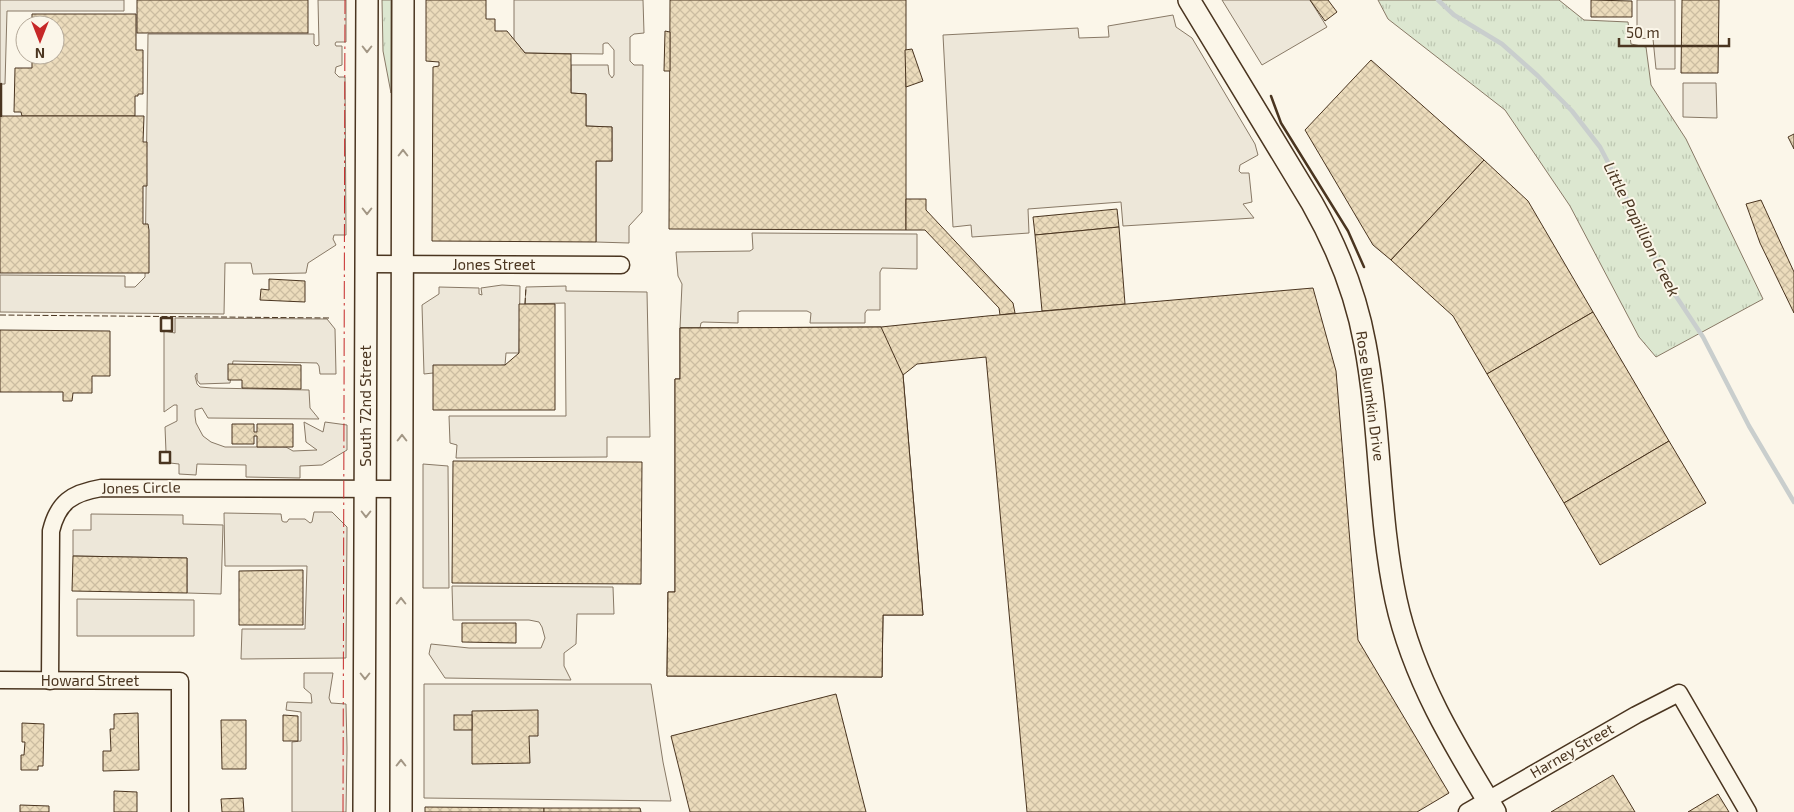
<svg xmlns="http://www.w3.org/2000/svg" width="1794" height="812" viewBox="0 0 1794 812" font-family="'Exo 2',sans-serif">
  <defs>
    <pattern id="grass-tufts" width="24" height="20" patternUnits="userSpaceOnUse" patternTransform="scale(1.25)"><rect width="24" height="20" fill="#dce7d0"/><path d="M3 7l-1-3M5 7V3M7 7l1-3M15 17l-1-3M17 17v-4M19 17l1-3" fill="none" stroke="#bec7b2"/></pattern>
    <pattern id="building-cross-hatch" width="8" height="8" patternUnits="userSpaceOnUse" patternTransform="scale(1.25)"><rect width="8" height="8" fill="#ecdcbc"/><path d="M0 0l8 8M0 8l8-8" fill="none" stroke="#ccbda1"/></pattern>
  </defs>
  <rect width="100%" height="100%" fill="#fbf6e9"/>
  <g fill="url(#grass-tufts)" stroke="#887966">
    <polygon points="382,0 391,0 391,93 383,51"/>
    <polygon points="1378,0 1559,0 1584,20 1628,22 1631,44 1646,47 1651,85 1686,139 1763,299 1656,357 1639,337 1570,206 1505,110 1388,19"/>
  </g>
  <g fill="#ede7d9" stroke="#887966">
    <polygon points="0,0 124,0 124,11 7,11 5,84 0,84"/>
    <polygon points="318,0 346,0 346,42 336,42 335,44 336,46 342,46 342,65 336,67 335,73 339,77 345,77 346,235 334,235 333,239 336,245 308,263 306,273 253,274 251,263 225,263 224,314 0,312 0,275 125,276 125,287 135,287 145,277 148,34 314,34 314,44 316,46 319,45"/>
    <polygon points="514,0 643,0 644,33 634,34 630,37 630,61 634,65 643,65 642,212 629,226 629,243 596,242 596,161 612,161 612,127 586,126 586,94 571,93 571,65 608,65 609,74 612,78 614,75 614,50 608,43 605,43 603,44 603,54 525,53 514,40"/>
    <polygon points="1222,0 1310,0 1327,27 1262,65"/>
    <polygon points="1637,0 1675,0 1675,69 1656,69 1653,39 1637,38"/>
    <polygon points="1173,15 1176,27 1192,38 1255,144 1258,155 1240,165 1239,171 1241,173 1249,173 1252,202 1243,204 1254,218 1123,226 1121,202 1028,209 1029,233 972,237 971,225 953,227 943,35 1078,28 1079,38 1109,37 1108,26"/>
    <polygon points="1683,83 1716,83 1717,118 1683,117"/>
    <polygon points="752,233 917,234 917,269 882,268 880,272 880,310 867,310 865,313 865,323 810,323 811,313 807,311 741,311 738,312 738,323 703,322 701,323 700,328 680,328 682,284 678,276 676,252 750,251 753,249"/>
    <polygon points="502,285 520,286 519,353 506,353 505,365 424,374 422,305 439,294 439,287 479,288 479,294 482,295 481,288"/>
    <polygon points="566,286 566,291 647,292 650,437 607,437 607,457 456,458 457,445 450,443 449,416 566,416 565,303 525,304 526,287"/>
    <polygon points="175,318 327,319 335,329 336,374 320,374 319,366 317,363 233,361 230,383 200,384 197,380 197,373 195,376 197,384 200,387 212,388 309,390 310,408 319,419 208,418 202,408 195,410 195,416 196,423 203,436 211,442 225,447 286,447 293,451 317,450 306,442 304,422 323,432 325,422 347,425 347,450 322,465 300,466 300,478 246,477 246,465 197,464 196,475 179,474 179,464 170,463 170,452 166,452 165,427 177,421 177,405 174,405 164,412 164,331 175,333"/>
    <polygon points="423,464 448,466 449,588 423,588"/>
    <polygon points="314,512 332,512 347,527 346,658 241,659 242,629 305,629 307,566 225,566 224,513 281,514 282,521 284,522 287,522 289,519 305,519 310,523 312,522"/>
    <polygon points="91,514 183,515 183,524 223,525 221,594 187,593 187,558 73,556 73,530 91,530"/>
    <polygon points="452,586 613,587 614,614 577,614 576,644 564,653 564,666 571,680 445,678 429,654 431,644 469,648 541,648 545,638 542,627 539,622 529,620 453,620"/>
    <polygon points="77,599 194,600 194,636 77,636"/>
    <polygon points="304,673 333,673 329,698 331,703 346,704 347,748 346,812 292,812 292,742 301,741 301,712 286,710 287,702 312,703 311,694 304,688"/>
    <polygon points="424,684 651,684 663,762 671,801 424,798"/>
  </g>
  <g fill="none" stroke-linecap="round" stroke-linejoin="round">
    <polyline stroke="#c9cecd" stroke-width="4.5" points="1438,0 1454,15 1502,44 1538,76 1572,111 1600,147 1623,191 1664,278 1703,337 1749,426 1794,502"/>
  </g>
  <g fill="url(#building-cross-hatch)" stroke="#4a3520">
    <rect x="137" y="0" width="171" height="33"/>
    <polygon points="426,0 486,0 486,19 495,19 495,31 507,31 525,53 571,54 571,93 586,94 586,126 612,127 612,161 596,161 596,242 432,241 433,67 439,66 439,62 426,61"/>
    <polygon points="670,0 906,0 906,230 669,229"/>
    <polygon points="1310,0 1328,0 1337,12 1325,21"/>
    <polygon points="1591,0 1632,1 1632,17 1591,17"/>
    <polygon points="1682,0 1719,0 1718,73 1681,73"/>
    <polygon points="32,14 136,14 136,50 143,50 143,94 138,94 138,96 135,96 135,116 22,116 21,112 14,112 15,68 32,68 32,55 55,55 55,25 32,25"/>
    <polygon points="665,31 670,32 670,71 664,71"/>
    <polygon points="912,49 923,81 906,87 905,50"/>
    <polygon points="1371,60 1484,160 1391,260 1373,245 1305,130"/>
    <polygon points="0,116 144,116 143,142 147,142 147,186 143,186 143,224 148,224 149,230 149,273 0,273"/>
    <polygon points="1794,134 1794,149 1788,137"/>
    <polygon points="1484,160 1528,201 1593,312 1487,374 1453,316 1391,260"/>
    <polygon points="906,199 926,199 926,210 1013,303 1015,313 1000,315 999,308 925,230 906,230"/>
    <polygon points="1761,200 1794,272 1794,313 1760,243 1746,204"/>
    <polygon points="1117,209 1119,227 1035,235 1033,217"/>
    <polygon points="1119,227 1125,304 1042,311 1035,235"/>
    <polygon points="269,279 305,281 305,302 260,300 261,289 269,290"/>
    <polygon points="1313,288 1336,371 1358,640 1449,793 1417,812 1027,812 986,357 917,364 903,375 923,615 883,615 882,677 667,676 668,592 675,592 675,379 680,379 680,328 881,327 987,316"/>
    <polygon points="519,304 555,304 555,410 433,410 433,365 505,365 519,353"/>
    <polygon points="1593,312 1669,441 1564,503 1487,374"/>
    <polygon points="881,327 903,375 923,615 883,615 882,677 667,676 668,592 675,592 675,379 680,379 680,328"/>
    <polygon points="0,330 110,331 110,376 92,376 92,393 73,393 72,401 63,401 63,392 0,392"/>
    <polygon points="228,364 301,365 301,389 242,388 242,380 228,380"/>
    <polygon points="232,424 254,424 254,432 257,432 257,424 293,424 293,447 257,447 257,436 254,436 254,444 232,444"/>
    <polygon points="1669,441 1706,503 1600,565 1564,503"/>
    <polygon points="453,461 642,462 641,584 452,583"/>
    <polygon points="73,556 187,558 187,593 72,591"/>
    <polygon points="303,570 303,625 239,625 239,571"/>
    <polygon points="462,623 516,623 516,643 462,642"/>
    <polygon points="836,694 866,812 690,812 671,736"/>
    <polygon points="538,710 538,736 529,736 530,763 472,764 472,711"/>
    <polygon points="138,713 139,770 103,771 103,751 111,751 110,729 114,729 114,714"/>
    <polygon points="283,715 298,716 298,741 283,741"/>
    <rect x="454" y="715" width="18" height="15"/>
    <polygon points="221,720 246,720 246,769 222,769"/>
    <polygon points="22,723 44,724 43,766 38,766 38,770 21,770 21,755 24,755 25,742 22,742"/>
    <polygon points="1613,775 1635,812 1551,812"/>
    <polygon points="114,791 137,792 137,812 114,812"/>
    <polygon points="1718,794 1729,812 1688,812"/>
    <polygon points="243,798 244,812 222,812 221,799"/>
    <polygon points="20,805 49,806 49,812 20,812"/>
    <polygon points="425,807 544,808 544,812 425,812"/>
    <polygon points="544,808 640,808 641,812 544,812"/>
  </g>
  <g fill="none" stroke-linecap="round" stroke-linejoin="round">
    <g stroke="#4a3520" stroke-width="19">
      <g id="minor">
        <polyline points="367,264 621,265"/>
        <polyline points="0,680 180,681 180,812"/>
        <path d="M50 681 51 531C58 502 72 493 101 488L402 489"/>
        <polyline points="1467,812 1636,715 1679,693 1748,812"/>
      </g>
    </g>
    <g stroke="#4a3520" stroke-width="24">
      <g id="major">
        <path d="M1189 0 1312 203C1337 247 1356 294 1365 344 1381 428 1378 517 1396 600 1413 678 1454 745 1495 812"/>
        <polyline points="364,812 367,0"/>
        <polyline points="401,812 403,0"/>
      </g>
    </g>
    <use href="#minor" stroke="#fbf6e9" stroke-width="16"/>
    <use href="#major" stroke="#fbf6e9" stroke-width="21"/>
    <g stroke="#4a3520" stroke-width="1" stroke-dasharray="6 2.5" stroke-linecap="butt">
      <polyline points="525,304 526,287"/>
      <polyline points="0,315 329,318"/>
    </g>
    <g stroke="#4a3520" stroke-width="2.5">
      <polyline points="1271,96 1281,123 1348,231 1364,267"/>
      <polyline points="1,116 1,84"/>
      <rect x="161" y="318" width="11" height="13"/>
      <rect x="160" y="452" width="10" height="11"/>
    </g>
    <polyline stroke="#c62828" stroke-width="1" stroke-dasharray="18 4 2.5 4" stroke-linecap="butt" points="343,812 345,0"/>
  </g>
  <defs><path id="oneway-chevron" d="M-2-3.5L2.5 0L-2 3.5" fill="none" stroke-width="1.6" stroke-linecap="round" stroke-linejoin="round" transform="scale(1.25)"/></defs>
  <g stroke="#a29684">
    <use href="#oneway-chevron" transform="translate(367 49) rotate(90)"/>
    <use href="#oneway-chevron" transform="translate(403 153) rotate(-90)"/>
    <use href="#oneway-chevron" transform="translate(367 211) rotate(90)"/>
    <use href="#oneway-chevron" transform="translate(402 438) rotate(-90)"/>
    <use href="#oneway-chevron" transform="translate(366 514) rotate(90)"/>
    <use href="#oneway-chevron" transform="translate(401 601) rotate(-90)"/>
    <use href="#oneway-chevron" transform="translate(365 676) rotate(90)"/>
    <use href="#oneway-chevron" transform="translate(401 763) rotate(-90)"/>
  </g>
  <g text-anchor="middle" stroke-width="4" stroke-linejoin="round" paint-order="stroke">
    <g font-size="15" fill="#4a3520" stroke="#fbf6e9">
      <text x="494" y="270">Jones Street</text>
      <text transform="translate(1370 396) rotate(82)" y="5">Rose Blumkin Drive</text>
      <text transform="translate(366 406) rotate(-90)" y="5">South 72nd Street</text>
      <text transform="translate(141 488) rotate(-1)" y="5">Jones Circle</text>
      <text x="90" y="686">Howard Street</text>
      <text transform="translate(1572 751) rotate(-30)" y="5">Harney Street</text>
    </g>
    <g font-size="16" font-style="italic" fill="#4a3520" stroke="#fbf6e9">
      <text transform="translate(1642 229) rotate(63)" y="6">Little Papillion Creek</text>
    </g>
  </g>
  <g transform="translate(40 40) rotate(180)"><circle r="24" fill="#fbf6e9" stroke="#b4a999"/>
  <path d="M0-4L9 19L0 12L-9 19Z" fill="#c62828"/>
  <text y="-8" font-size="14" font-weight="bold" text-anchor="middle" fill="#4a3520">N</text>
  </g>
  <path d="M1619 38v8h110v-8" fill="none" stroke="#4a3520" stroke-width="2.5"/>
  <text x="1626" y="38" font-size="15" fill="#4a3520" stroke="#fbf6e9" stroke-width="4" paint-order="stroke">50 m</text>
</svg>
